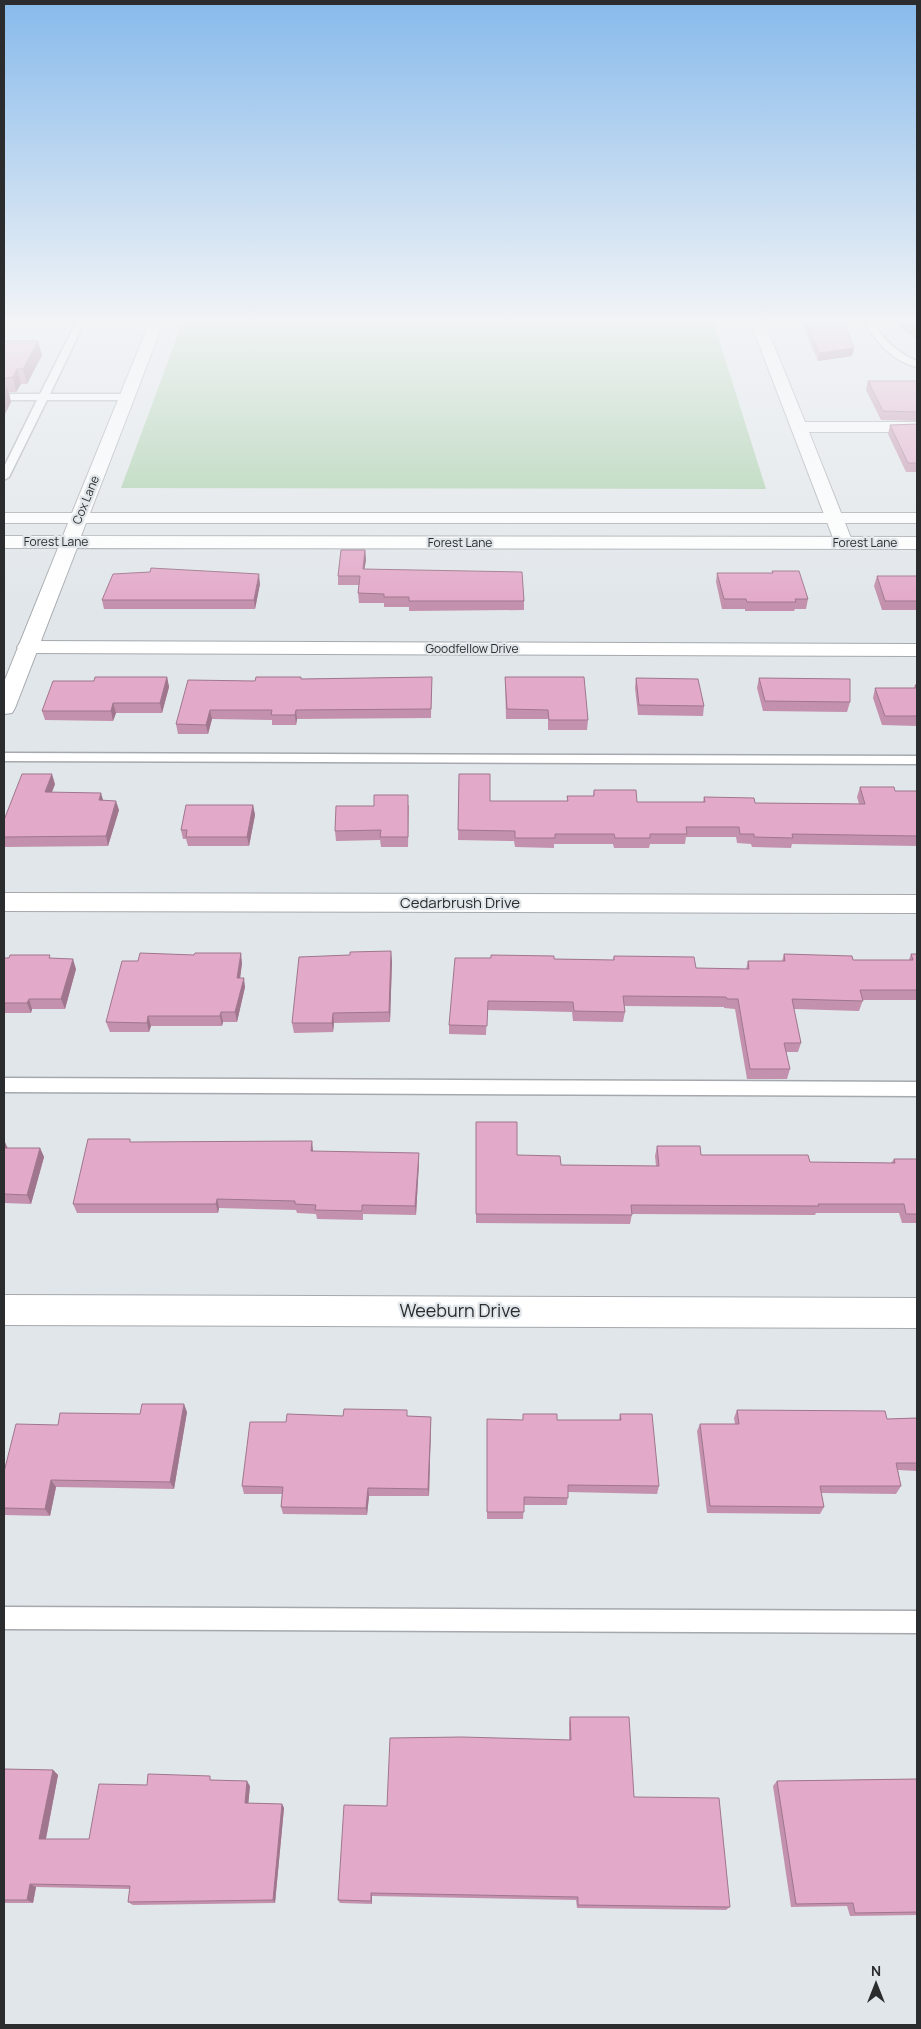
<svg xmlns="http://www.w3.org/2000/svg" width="921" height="2029" viewBox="0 0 921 2029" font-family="Manrope,sans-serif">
  <rect width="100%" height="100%" fill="#e1e6ea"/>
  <polygon fill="#a6cea7" points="183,321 713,321 766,489 121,488"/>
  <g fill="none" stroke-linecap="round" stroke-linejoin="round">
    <g stroke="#a5a9ad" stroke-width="3">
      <g id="lane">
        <polygon points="77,321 85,321 50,394 127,394 132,397 127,400 47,400 9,477 4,480 4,467 37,400 4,400 4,394 40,394"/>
        <path d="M864 321H872C883 339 897 353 917 361V367C892 361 876 342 864 321Z"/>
        <polygon points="4,753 917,756 917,764 4,761"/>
        <polygon points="4,1078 917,1082 917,1096 4,1092"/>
        <polygon points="4,1607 917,1611 917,1633 4,1629"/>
      </g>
    </g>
    <g stroke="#a5a9ad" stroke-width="2">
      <g id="street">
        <polygon points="750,321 764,321 805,422 917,422 917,432 809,432 853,543 851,547 844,549 837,547 835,543"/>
        <polygon points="27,641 917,644 917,656 27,653 20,651 17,647 20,643"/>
        <polygon points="4,893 917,895 917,913 4,911"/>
        <polygon points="4,1295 917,1298 917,1328 4,1325"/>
      </g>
    </g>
    <g stroke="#a5a9ad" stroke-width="2">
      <polygon id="secondary" points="150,321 164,321 90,513 917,513 917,523 86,523 81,536 917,537 917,549 77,548 15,708 12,713 4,714 4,682 58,548 4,548 4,536 63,536 68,523 4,523 4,513 72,513"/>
    </g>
    <use href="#lane" fill="#fff" fill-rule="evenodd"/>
    <use href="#street" fill="#fff" fill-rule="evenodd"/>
    <use href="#secondary" fill="#fff" fill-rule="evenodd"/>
  </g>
  <g fill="#c391ad">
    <polygon points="801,321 843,321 854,348 852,356 818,361"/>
    <polygon points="892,321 917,321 917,338 915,338"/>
    <polygon points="4,341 42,355 27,384 21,384 16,392 9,392 11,402 4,416"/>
    <polygon points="868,381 917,381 917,421 881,420 866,390"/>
    <polygon points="917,424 917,472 906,472 888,434 890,425"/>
    <polygon points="365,550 366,560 364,569 524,601 524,610 409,611 409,607 384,607 384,603 359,603 358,593 359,585 338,585 338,576"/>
    <polygon points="772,571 808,599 806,609 795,609 794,611 745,611 745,609 722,609 716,582 717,573 772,573"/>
    <polygon points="877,576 917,576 917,610 882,610 874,586"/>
    <polygon points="260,584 255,609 104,609 102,600"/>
    <polygon points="167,677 169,687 162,713 116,713 113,721 45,720 42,711 94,681"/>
    <polygon points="432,677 431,718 297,719 296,725 272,725 272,720 212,719 208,734 178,734 176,724 255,681 301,679"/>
    <polygon points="505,677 588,720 587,730 548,730 548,719 506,719"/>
    <polygon points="636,678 704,706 703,716 638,715 635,688"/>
    <polygon points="759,678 850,702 847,712 763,711 757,688"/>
    <polygon points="915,685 917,685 917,726 882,725 873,698 875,688 914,688"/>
    <polygon points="459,774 490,801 567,801 567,796 593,796 594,790 637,802 703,802 704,797 755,803 859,804 857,797 860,787 917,794 917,846 792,844 791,848 752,847 751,844 737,843 736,837 686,837 685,844 650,844 649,848 614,848 613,844 554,844 554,848 515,847 514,841 458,840"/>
    <polygon points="55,784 52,792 103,800 119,810 108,846 4,847 4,820"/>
    <polygon points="253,805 255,815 249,846 188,846 186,839 183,839 181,830"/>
    <polygon points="409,805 408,847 381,847 380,840 336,841 335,831"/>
    <polygon points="784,954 853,960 909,960 911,954 917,954 917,1000 863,1000 859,1011 794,1009 801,1043 798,1052 786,1052 790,1069 787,1079 747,1079 735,1009 724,1008 724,1007 624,1006 625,1012 623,1022 573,1021 572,1012 487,1010 486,1035 449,1034 449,1025 554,959 613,960 614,956 696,968 746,969 748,961 782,961"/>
    <polygon points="4,958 51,958 76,969 65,1009 32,1009 31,1013 4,1013"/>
    <polygon points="392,961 390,1022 334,1023 333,1032 294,1033 292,1023"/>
    <polygon points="242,963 240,978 245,987 237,1022 223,1022 222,1026 151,1026 149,1032 110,1032 106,1022"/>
    <polygon points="476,1122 517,1155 561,1165 656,1166 655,1156 657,1146 701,1155 810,1162 891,1163 894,1159 917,1159 917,1223 902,1223 899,1213 816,1213 815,1215 632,1214 630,1224 476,1223"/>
    <polygon points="4,1142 7,1148 40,1148 44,1157 31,1204 4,1203"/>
    <polygon points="131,1142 313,1151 419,1162 416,1215 363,1214 363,1220 317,1219 316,1214 297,1213 296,1210 219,1208 218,1213 77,1213 73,1204"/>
    <polygon points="407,1410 407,1416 431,1417 429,1496 369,1496 367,1515 283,1514 281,1507 282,1494 244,1494 242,1486 286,1422 343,1416"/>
    <polygon points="737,1410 887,1419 917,1418 917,1471 898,1470 901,1486 896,1494 821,1493 824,1507 820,1514 707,1513 697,1431 700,1424 735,1424 734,1418"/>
    <polygon points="187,1412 174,1489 56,1487 50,1516 4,1515 4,1472 58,1425 140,1414"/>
    <polygon points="523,1414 557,1420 619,1420 620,1414 659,1486 657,1494 568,1492 567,1505 524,1505 523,1519 487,1519 487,1427 523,1420"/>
    <polygon points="570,1717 634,1797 730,1907 726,1910 577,1908 576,1900 372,1896 372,1904 340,1903 338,1900 387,1806 569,1740 569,1722"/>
    <polygon points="4,1769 53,1770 58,1775 46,1839 89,1839 147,1785 214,1780 250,1786 248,1803 282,1804 284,1808 275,1903 133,1905 128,1902 130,1889 36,1887 33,1903 4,1903"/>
    <polygon points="917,1779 917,1915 850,1916 847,1906 791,1907 773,1786 777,1781"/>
  </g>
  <g fill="#9f768d">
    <polygon points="917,330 917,338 915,338"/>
    <polygon points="38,341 42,355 27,384 23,369"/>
    <polygon points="854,348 852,356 818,361 819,353"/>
    <polygon points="17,369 21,384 16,392 13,377"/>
    <polygon points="7,387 11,402 4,416 4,394"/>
    <polygon points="365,550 366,560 363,579 363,569"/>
    <polygon points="259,574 260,584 255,609 254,600"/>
    <polygon points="167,677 169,687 162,713 160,703"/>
    <polygon points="113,703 116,713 113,721 111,711"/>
    <polygon points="210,710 212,719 208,734 206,725"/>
    <polygon points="296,710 297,719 296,725 295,715"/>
    <polygon points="52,774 55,784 48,802 45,792"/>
    <polygon points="101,793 104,803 99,800"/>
    <polygon points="116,801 119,810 108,846 106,836"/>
    <polygon points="253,805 255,815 249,846 247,837"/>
    <polygon points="391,951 392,961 390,1022 389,1012"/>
    <polygon points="241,953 242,963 239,987 237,978"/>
    <polygon points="73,959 76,969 65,1009 61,999"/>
    <polygon points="244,978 245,987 237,1022 235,1012"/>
    <polygon points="29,999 32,1009 31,1013 27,1003"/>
    <polygon points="221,1012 223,1022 222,1026 220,1016"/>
    <polygon points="333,1013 334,1023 333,1032 332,1023"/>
    <polygon points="148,1016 151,1026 149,1032 147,1023"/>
    <polygon points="312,1141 313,1150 312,1160 311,1151"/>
    <polygon points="5,1142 9,1151 4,1150"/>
    <polygon points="40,1148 44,1157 31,1204 27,1195"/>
    <polygon points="419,1153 419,1162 416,1215 415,1206"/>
    <polygon points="217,1199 219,1208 218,1213 216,1204"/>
    <polygon points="184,1404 187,1412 174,1489 170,1482"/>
    <polygon points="431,1417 431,1425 429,1496 428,1489"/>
    <polygon points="51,1480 56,1487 50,1516 45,1509"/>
    <polygon points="368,1488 369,1496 367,1515 366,1508"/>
    <polygon points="53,1770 58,1775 45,1843 39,1839"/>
    <polygon points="247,1781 250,1786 248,1807 245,1803"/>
    <polygon points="282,1804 284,1808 275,1903 273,1900"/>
    <polygon points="30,1884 36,1887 33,1903 27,1900"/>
    <polygon points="371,1893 372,1896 372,1904 371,1901"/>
  </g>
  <g fill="#e3a9c9" stroke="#9f768d">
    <polygon points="806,321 843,321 854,348 819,353"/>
    <polygon points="905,321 917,321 917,330"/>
    <polygon points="4,341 38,341 23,369 17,369 13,377 4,378"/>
    <polygon points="868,381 917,381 917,412 883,411"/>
    <polygon points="4,387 7,387 4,394"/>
    <polygon points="917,424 917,463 908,463 890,425"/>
    <polygon points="341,550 365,550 363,569 522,572 524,601 409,601 409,597 384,597 384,594 358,593 360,576 338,576"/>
    <polygon points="151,568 259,574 254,600 102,600 113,574 150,572"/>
    <polygon points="772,571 799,571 808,599 795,599 796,602 747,602 746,599 724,599 717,573 773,573"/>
    <polygon points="877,576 917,576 917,601 885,601"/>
    <polygon points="95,677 167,677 160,703 113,703 111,711 42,711 53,681 94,681"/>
    <polygon points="256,677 301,677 301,679 432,677 431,709 296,710 295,715 271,715 272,710 210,710 206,725 176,724 188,680 255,681"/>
    <polygon points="505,677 584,677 588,720 549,720 548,710 507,709"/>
    <polygon points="636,678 698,679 704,706 639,705"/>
    <polygon points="759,678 850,679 850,702 765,701"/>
    <polygon points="915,685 917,685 917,716 885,716 875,688 917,688"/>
    <polygon points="22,774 52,774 45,792 101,793 99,800 116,801 106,836 4,837 4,820"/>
    <polygon points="459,774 490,774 490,801 568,801 567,796 594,796 594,790 636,790 637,802 705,802 704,797 754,798 755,803 865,804 860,787 894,787 895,791 916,791 917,794 917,836 792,834 793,838 754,837 754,834 740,834 739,827 686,827 687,834 650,834 650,838 615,838 614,834 555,834 555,838 515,838 515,831 458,830"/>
    <polygon points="374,795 408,795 408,837 380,837 381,830 335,831 336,806 374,806"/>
    <polygon points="186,805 253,805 247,837 186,837 187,830 181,830"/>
    <polygon points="391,951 389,1012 333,1013 332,1023 292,1023 299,957 350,955 350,952"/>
    <polygon points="140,953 194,955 195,953 241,953 237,978 244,978 235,1012 221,1012 220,1016 148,1016 147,1023 106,1022 122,961 138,961"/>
    <polygon points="784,954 852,956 853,960 913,960 911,954 917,954 917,990 860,990 863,1001 792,999 801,1043 784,1043 790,1069 750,1069 738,999 727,999 726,997 623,996 625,1012 574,1011 573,1002 488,1001 487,1026 449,1025 455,958 491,958 491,955 554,956 554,959 614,960 614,956 694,957 696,968 749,969 748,961 785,961"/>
    <polygon points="10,955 50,955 49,958 73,959 61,999 29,999 27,1003 4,1003 4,958 9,958"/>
    <polygon points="476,1122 517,1122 517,1155 560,1156 561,1165 659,1166 657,1146 700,1146 701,1155 808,1155 810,1162 895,1163 894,1159 917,1159 917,1214 906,1214 904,1204 818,1204 819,1206 631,1205 632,1215 476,1214"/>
    <polygon points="88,1139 130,1139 130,1142 312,1141 311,1151 419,1153 415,1206 362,1205 362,1211 315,1210 316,1205 295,1204 295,1201 217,1199 216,1204 73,1204"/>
    <polygon points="4,1148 40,1148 27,1195 4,1194"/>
    <polygon points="142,1404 184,1404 170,1482 51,1480 45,1509 4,1508 4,1472 16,1424 58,1425 60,1413 140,1414"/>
    <polygon points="344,1409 407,1410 407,1416 431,1417 428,1489 368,1488 366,1508 281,1507 283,1487 242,1486 250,1422 286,1422 287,1414 343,1416"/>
    <polygon points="737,1410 885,1411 887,1419 917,1418 917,1463 896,1463 901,1486 820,1486 824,1507 710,1506 700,1424 739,1424"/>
    <polygon points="523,1414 557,1414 557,1420 621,1420 620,1414 652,1414 659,1486 568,1485 568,1498 524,1497 524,1512 487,1512 487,1419 523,1420"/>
    <polygon points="570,1717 629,1717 634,1797 719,1798 730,1907 578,1905 578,1897 371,1893 371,1901 338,1900 344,1805 387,1806 390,1738 462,1737 571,1740"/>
    <polygon points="4,1769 53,1770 39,1839 89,1839 99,1784 147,1785 148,1774 210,1776 210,1780 247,1781 245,1803 282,1804 273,1900 128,1902 130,1886 30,1884 27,1900 4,1900"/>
    <polygon points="917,1779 917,1912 855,1913 853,1903 796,1904 777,1781"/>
  </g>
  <linearGradient id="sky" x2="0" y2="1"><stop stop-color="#87baeb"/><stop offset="0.53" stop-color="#f2f4f6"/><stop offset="1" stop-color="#f2f4f6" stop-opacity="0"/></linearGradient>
  <rect width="921" height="605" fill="url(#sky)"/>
  <g text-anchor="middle" stroke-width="4.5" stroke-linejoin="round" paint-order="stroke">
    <g font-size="12" fill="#2a2c2e" stroke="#e1e6ea">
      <text transform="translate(86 500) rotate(-68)" y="4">Cox Lane</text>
      <text x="56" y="546">Forest Lane</text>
      <text x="460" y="547">Forest Lane</text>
      <text x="865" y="547">Forest Lane</text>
      <text x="472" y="653">Goodfellow Drive</text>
    </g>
    <g font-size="15" fill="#2a2c2e" stroke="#e1e6ea">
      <text x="460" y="908">Cedarbrush Drive</text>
    </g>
    <g font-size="18" fill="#2a2c2e" stroke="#e1e6ea">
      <text x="460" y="1317">Weeburn Drive</text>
    </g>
  </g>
  <rect width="921" height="2029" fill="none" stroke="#2a2c2e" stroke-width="10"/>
  <g transform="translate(876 1984)" stroke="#e1e6ea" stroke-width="4" paint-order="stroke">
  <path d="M0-4L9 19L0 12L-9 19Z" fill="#2a2c2e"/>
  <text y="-8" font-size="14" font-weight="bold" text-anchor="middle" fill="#2a2c2e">N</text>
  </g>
</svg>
